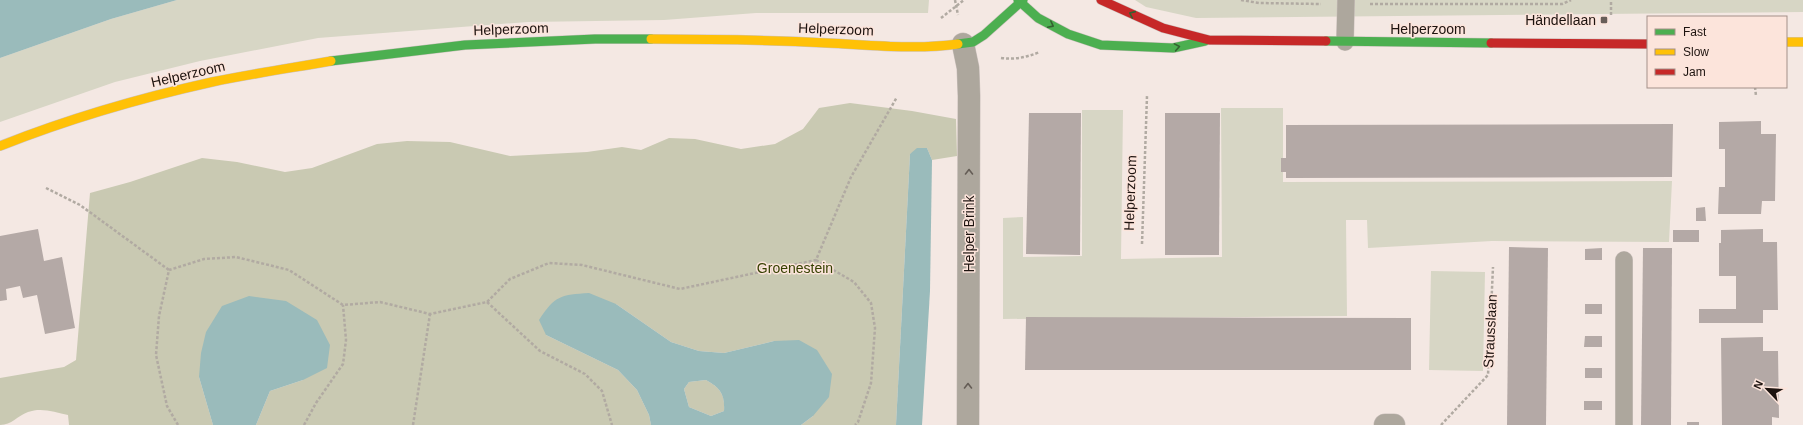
<svg xmlns="http://www.w3.org/2000/svg" width="1803" height="425" viewBox="0 0 1803 425" font-family="Arial,sans-serif">
  <rect width="100%" height="100%" fill="#f4e8e3"/>
  <g fill="#d7d6c5">
    <polygon points="177,0 929,0 928,13 756,13 664,20 528,22 318,38 200,61 115,82 0,122 0,58 111,19"/>
    <polygon points="1135,0 1803,0 1803,12 1196,18 1146,7"/>
    <polygon points="1221,108 1283,108 1283,182 1672,181 1669,242 1492,241 1368,248 1367,220 1346,220 1347,316 1003,319 1003,218 1023,217 1023,257 1082,256 1082,110 1123,110 1121,259 1222,257"/>
    <polygon points="1431,271 1485,272 1483,371 1429,370"/>
  </g>
  <g fill="#c9c9b2">
    <path d="M850 103 912 111 956 119 957 156 932 160 927 148 910 154 896 425H801L813 416 774 341 724 353 699 351 671 342 616 304 546 335 618 370 637 390 649 415 651 425H256L270 391 303 380 199 377 213 425H69L68 415C55 412 41 407 28 412 17 416 12 425 0 425V378L64 367 76 360 90 193 130 182 202 158 237 162 285 172 312 168 377 144 407 141 450 142 510 156 587 152 622 147 641 150 669 138 695 139 741 149 775 144 803 129 819 108Z"/>
    <path d="M706 380C720 388 725 394 724 411L711 416 689 407 684 389 689 382Z"/>
  </g>
  <g fill="#9abbbb" fill-rule="evenodd">
    <polygon points="0,0 177,0 111,19 0,58"/>
    <polygon points="917,148 927,148 932,160 930,291 922,425 896,425 910,154"/>
    <path d="M589 293 616 304 671 342 699 351 724 353 774 341 799 340 817 350 832 374 829 397 813 416 801 425H651L649 415 637 390 618 370 546 335 539 320C555 295 561 295 589 293ZM706 380C720 388 725 394 724 411L711 416 689 407 684 389 689 382Z"/>
    <polygon points="249,296 286,301 317,320 330,345 327,368 303,380 270,391 256,425 213,425 199,377 201,353 206,332 222,306"/>
  </g>
  <g fill="#b4a9a6">
    <polygon points="1029,113 1081,113 1080,255 1026,254"/>
    <polygon points="1165,113 1220,113 1219,255 1165,255"/>
    <polygon points="1761,121 1761,134 1776,134 1775,201 1762,201 1761,214 1718,214 1719,187 1725,187 1725,149 1719,149 1719,122"/>
    <polygon points="1673,124 1672,177 1286,178 1286,172 1281,172 1281,158 1286,158 1286,125"/>
    <polygon points="1705,207 1706,221 1696,221 1696,208"/>
    <polygon points="38,229 44,261 62,257 75,328 45,334 37,295 23,298 20,286 6,289 7,300 0,301 0,236"/>
    <polygon points="1763,229 1763,242 1777,242 1778,310 1763,310 1763,323 1699,323 1699,309 1736,309 1736,276 1719,276 1719,243 1721,243 1721,230"/>
    <rect x="1673" y="230" width="26" height="12"/>
    <polygon points="1509,247 1548,248 1546,425 1507,425"/>
    <polygon points="1602,248 1602,260 1585,260 1585,249"/>
    <polygon points="1643,248 1672,248 1671,425 1641,425"/>
    <rect x="1585" y="304" width="17" height="10"/>
    <polygon points="1026,317 1411,318 1411,370 1025,370"/>
    <polygon points="1585,336 1602,336 1602,347 1584,347"/>
    <polygon points="1763,337 1763,351 1778,351 1779,418 1772,417 1772,425 1722,425 1721,338"/>
    <rect x="1585" y="368" width="17" height="10"/>
    <rect x="1584" y="401" width="18" height="9"/>
    <rect x="1687" y="422" width="12" height="3"/>
  </g>
  <g fill="none" stroke-linecap="round" stroke-linejoin="round">
    <g stroke="#ccc2be" stroke-width="18">
      <g id="lane">
        <polyline points="1345,42 1346,0"/>
        <polyline points="1624,260 1624,425"/>
      </g>
    </g>
    <g stroke="#ccc2be" stroke-width="23">
      <g id="street">
        <polyline points="963,44 968,68 969,96 968,425"/>
        <polyline points="1385,425 1394,425"/>
      </g>
    </g>
    <g stroke="#ccc2be" stroke-width="10">
      <g id="fast">
        <polyline points="1018,0 1038,18 1068,34 1101,45 1173,48 1205,41"/>
        <polyline points="1326,41 1491,43"/>
        <polyline points="958,44 973,42 984,35 1023,0"/>
        <polyline points="331,61 465,45 595,39 651,39"/>
      </g>
    </g>
    <g stroke="#ccc2be" stroke-width="10">
      <g id="slow">
        <path d="M651 39C710 39 769 40 827 43 870 45 915 50 958 44"/>
        <polyline points="1786,42 1803,42"/>
        <path d="M0 146C68 119 140 98 212 82 251 74 291 68 331 61"/>
      </g>
    </g>
    <g stroke="#ccc2be" stroke-width="10">
      <g id="jam">
        <polyline points="1101,0 1163,28 1209,40 1326,41"/>
        <polyline points="1491,43 1648,44"/>
      </g>
    </g>
    <g stroke="#b1aaa2" stroke-width="2.5" stroke-dasharray="3 2" stroke-linecap="butt">
      <polyline points="955,0 958,15"/>
      <polyline points="1241,0 1259,3 1321,4"/>
      <polyline points="1370,4 1562,4 1571,0"/>
      <polyline points="1611,15 1611,0"/>
      <polyline points="941,18 964,0"/>
      <path d="M1001 58C1015 60 1027 57 1040 52"/>
      <polyline points="1755,87 1756,96"/>
      <polyline points="46,188 80,205 169,270"/>
      <polyline points="1142,244 1147,96"/>
      <polyline points="816,260 854,282 871,303 875,328 871,383 858,422 855,425"/>
      <polyline points="487,302 540,351 585,374 602,391 612,425"/>
      <polyline points="178,425 167,406 156,355 159,316 169,270 204,259 236,257 289,270 343,305 380,302 430,314 487,302 510,279 549,263 582,265 680,289 816,260 851,177 897,97"/>
      <polyline points="304,425 316,403 343,364 346,340 343,305"/>
      <polyline points="413,425 430,314"/>
      <polyline points="1441,425 1488,375 1493,267"/>
    </g>
    <use href="#lane" stroke="#ada79d" stroke-width="17"/>
    <use href="#street" stroke="#ada79d" stroke-width="22"/>
    <use href="#fast" stroke="#4caf50" stroke-width="9"/>
    <use href="#slow" stroke="#ffc107" stroke-width="9"/>
    <use href="#jam" stroke="#c62828" stroke-width="9"/>
  </g>
  <defs><path id="oneway-chevron" d="M-2-3.5L2.5 0L-2 3.5" fill="none" stroke-width="1.6" stroke-linecap="round" stroke-linejoin="round"/></defs>
  <g stroke="#346130">
    <use href="#oneway-chevron" transform="translate(1132 14) rotate(-156)"/>
    <use href="#oneway-chevron" transform="translate(1051 25) rotate(27)"/>
    <use href="#oneway-chevron" transform="translate(1177 47) rotate(-10)"/>
  </g>
  <g stroke="#655d56">
    <use href="#oneway-chevron" transform="translate(969 172) rotate(-90)"/>
    <use href="#oneway-chevron" transform="translate(968 386) rotate(-90)"/>
  </g>
  <rect fill="#685e59" stroke="#fce4db" stroke-width="1.5" x="1600" y="16" width="8" height="8" rx="2"/>
  <g text-anchor="middle" stroke-width="3" stroke-linejoin="round" paint-order="stroke">
    <g font-size="14" fill="#1d130f" stroke="#fce4db" text-anchor="end">
      <text x="1596" y="25">Händellaan</text>
    </g>
    <g font-size="14" fill="#1d130f" stroke="#fce4db">
      <text transform="translate(511 29) rotate(-2)" y="5">Helperzoom</text>
      <text transform="translate(836 29) rotate(2)" y="5">Helperzoom</text>
      <text x="1428" y="34">Helperzoom</text>
      <text transform="translate(188 74) rotate(-13)" y="5">Helperzoom</text>
      <text transform="translate(1130 193) rotate(-88)" y="5">Helperzoom</text>
      <text transform="translate(969 234) rotate(-90)" y="5">Helper Brink</text>
      <text transform="translate(1490 331) rotate(-87)" y="5">Strausslaan</text>
    </g>
    <g font-size="14" fill="#354000" stroke="#fce4db">
      <text x="795" y="273">Groenestein</text>
    </g>
  </g>
  <rect x="1647" y="16" width="140" height="72" fill="#fce4db" stroke="#a39089"/>
  <rect x="1655" y="29" width="20" height="6" fill="#4caf50" stroke="#a39089"/>
  <text x="1683" y="36" font-size="12" fill="#1d130f">Fast</text>
  <rect x="1655" y="49" width="20" height="6" fill="#ffc107" stroke="#a39089"/>
  <text x="1683" y="56" font-size="12" fill="#1d130f">Slow</text>
  <rect x="1655" y="69" width="20" height="6" fill="#c62828" stroke="#a39089"/>
  <text x="1683" y="76" font-size="12" fill="#1d130f">Jam</text>
  <g transform="translate(1767 389) rotate(295)" stroke="#fce4db" stroke-width="3" paint-order="stroke">
  <path d="M0-3L7 15L0 10L-7 15Z" fill="#1d130f"/>
  <text y="-6" font-size="11" font-weight="bold" text-anchor="middle" fill="#1d130f">N</text>
  </g>
</svg>
